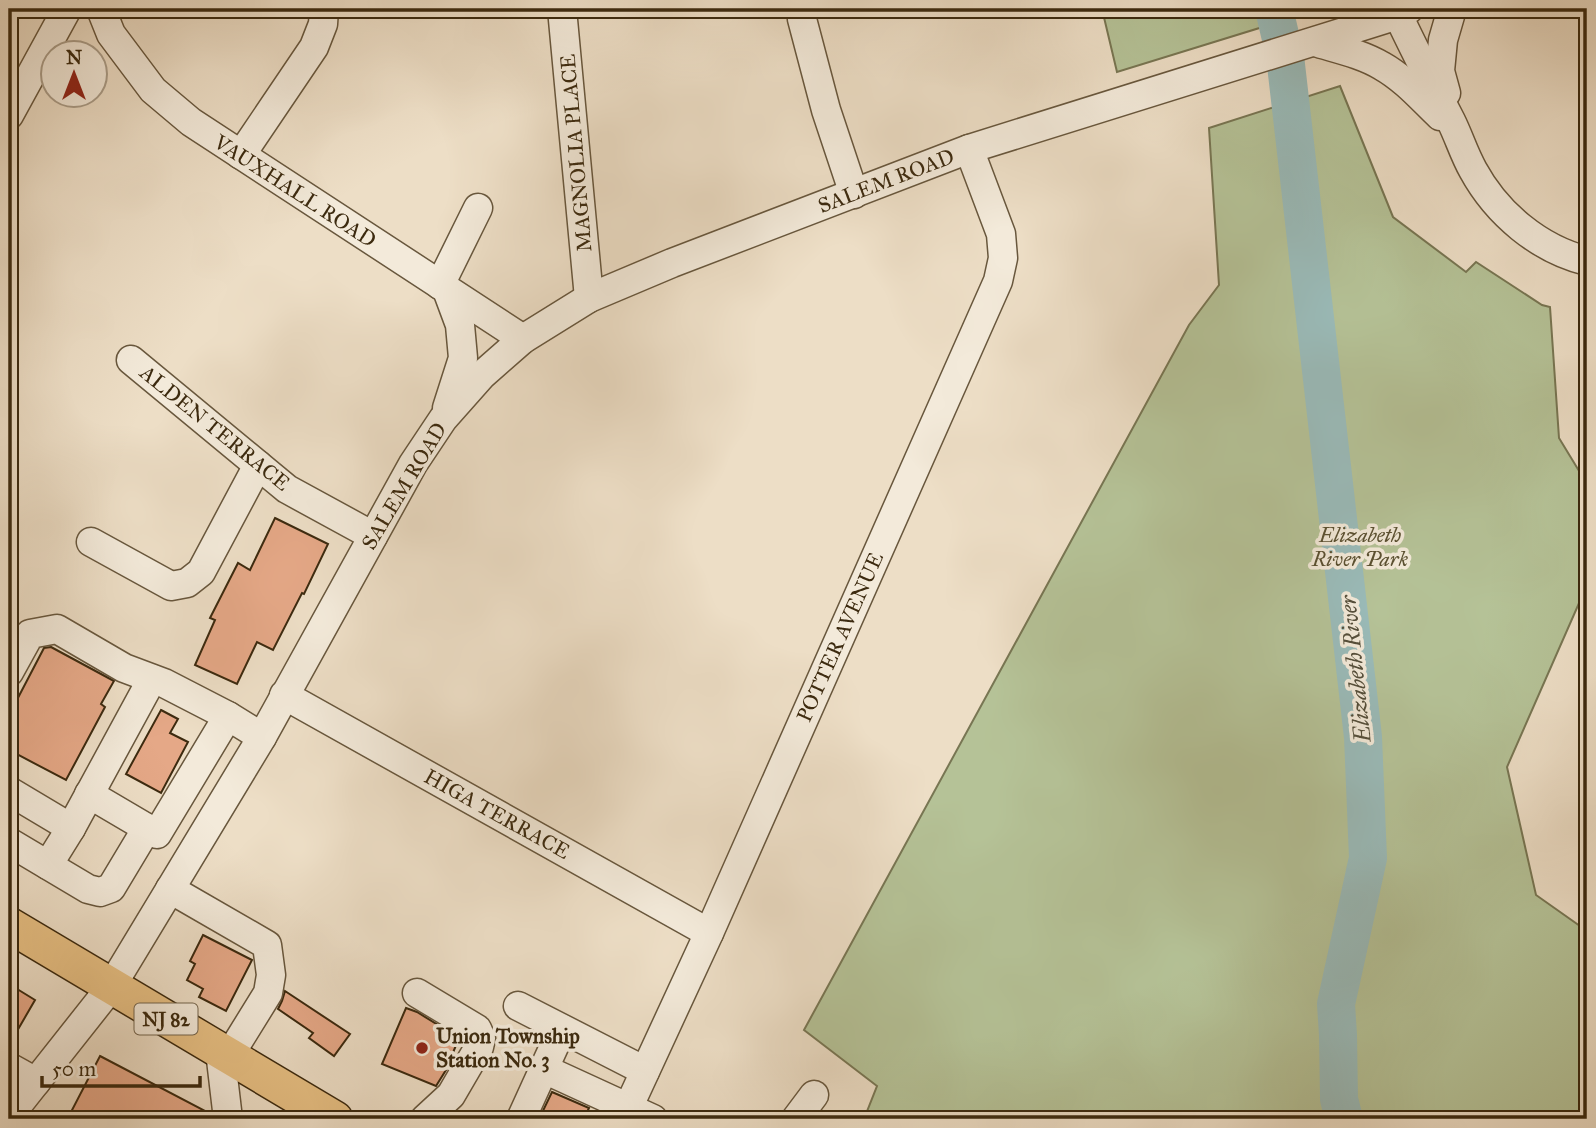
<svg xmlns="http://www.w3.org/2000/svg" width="1596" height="1128" viewBox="0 0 1596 1128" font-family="'IM FELL Great Primer',serif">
  <rect width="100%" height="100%" fill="#eddec6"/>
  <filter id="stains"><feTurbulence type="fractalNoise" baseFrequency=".00286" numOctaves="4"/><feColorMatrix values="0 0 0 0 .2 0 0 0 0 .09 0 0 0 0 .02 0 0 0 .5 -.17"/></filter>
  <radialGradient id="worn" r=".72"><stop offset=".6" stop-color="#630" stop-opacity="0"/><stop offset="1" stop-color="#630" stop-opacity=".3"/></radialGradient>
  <g fill="#b5c297" stroke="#787653" stroke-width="2">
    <polygon points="1102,9 1321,9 1117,72"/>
    <polygon points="1340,86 1393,217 1466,272 1476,262 1542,305 1550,307 1559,438 1587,484 1587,585 1507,767 1536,895 1587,931 1587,1119 864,1119 877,1086 804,1030 1189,325 1219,285 1209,128"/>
  </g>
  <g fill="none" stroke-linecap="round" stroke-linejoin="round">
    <polyline stroke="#9abbb9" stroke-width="38" points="1274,9 1285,56 1363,737 1368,858 1336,1004 1338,1035 1339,1099 1344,1119"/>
  </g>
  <g fill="#e5a887" stroke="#3c2a0f" stroke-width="2">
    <polygon points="275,518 328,544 304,594 302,593 273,650 257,642 237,684 195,665 215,620 210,618 238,563 250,570"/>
    <polygon points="51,647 114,681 101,704 105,707 66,780 9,750 9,715 44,648"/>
    <polygon points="161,710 178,719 170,733 188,742 161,793 126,774"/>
    <polygon points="203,935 252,960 226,1011 199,997 203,989 187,980 195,964 190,961"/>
    <polygon points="9,984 35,1000 9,1045"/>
    <polygon points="285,991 350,1034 334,1056 309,1038 313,1033 278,1009 282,1001"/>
    <polygon points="406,1008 417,1012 459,1038 446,1070 436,1086 382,1064"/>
    <polygon points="100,1056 211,1114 211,1119 85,1119 71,1112"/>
    <polygon points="552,1092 589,1108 584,1119 539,1119"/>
  </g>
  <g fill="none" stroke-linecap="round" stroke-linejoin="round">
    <g stroke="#68573d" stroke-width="31">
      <g id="minor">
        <polyline points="101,9 111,34 153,90 191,122 523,339"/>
        <polyline points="562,9 589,298"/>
        <polyline points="801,9 802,19 826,110 854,194"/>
        <path d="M1398 15C1415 51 1433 86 1451 121 1459 137 1464 154 1473 170 1497 214 1539 249 1587 261"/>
        <path d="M1315 42C1338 49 1362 54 1382 66 1405 79 1422 99 1440 116"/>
        <polyline points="1446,93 1440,71 1443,40 1452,9"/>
        <polyline points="9,115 67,9"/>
        <polyline points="241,155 314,47 323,24 324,9"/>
        <polyline points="440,285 478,208"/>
        <polyline points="447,290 460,325 463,358 447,408"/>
        <polyline points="131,360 287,489 373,536"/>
        <polyline points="91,542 171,586 187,583 201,572 258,465"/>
        <polyline points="9,672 30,634 57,629 124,668 164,683 228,716 262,737"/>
        <polyline points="284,695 709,933"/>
        <polyline points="9,791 71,828"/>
        <polyline points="89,794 157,834 228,716"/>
        <polyline points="9,842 88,889 100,892 111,888 147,828"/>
        <polyline points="48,865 71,828 152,679"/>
        <polyline points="170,889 267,945 271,975 268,993 229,1056"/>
        <polyline points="417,993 477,1029 481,1038 479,1047 451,1095 425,1119"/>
        <polyline points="518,1006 645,1071"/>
        <polyline points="220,1051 228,1119"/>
        <polyline points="9,1067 36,1082"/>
        <polyline points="544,1069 653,1119"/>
        <polyline points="9,1116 111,987 262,737 413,464 443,419 482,375 523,339 589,298 672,263 969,149 1398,15 1409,9"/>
        <polyline points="521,1119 562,1029"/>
        <polyline points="623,1119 709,933 998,281 1003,258 1001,234 969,149"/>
        <polyline points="796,1119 814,1095"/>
      </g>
    </g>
    <g stroke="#3c2a0f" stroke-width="38">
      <polyline id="major" points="9,925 335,1119"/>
    </g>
    <use href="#minor" stroke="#f3eada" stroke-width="28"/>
    <use href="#major" stroke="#e6bf83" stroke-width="35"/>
  </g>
  <circle fill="#8f2418" stroke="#f3eada" stroke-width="2.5" cx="422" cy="1048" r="7"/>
  <g text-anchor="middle" stroke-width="7" stroke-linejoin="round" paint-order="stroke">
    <rect fill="#f3eada" stroke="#73644c" stroke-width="2" x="134.5" y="1003.5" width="63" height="31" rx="5"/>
    <g font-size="19" font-weight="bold" fill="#3c2a0f">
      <text x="166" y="1026">NJ 82</text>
    </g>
    <g font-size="21" fill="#3c2a0f" stroke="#f3eada">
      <text transform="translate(576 153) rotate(-95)" y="7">MAGNOLIA PLACE</text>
      <text transform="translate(886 181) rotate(-21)" y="7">SALEM ROAD</text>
      <text transform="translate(295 191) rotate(33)" y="7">VAUXHALL ROAD</text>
      <text transform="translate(215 428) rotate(39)" y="7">ALDEN TERRACE</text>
      <text transform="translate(404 486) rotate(-59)" y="7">SALEM ROAD</text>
      <text transform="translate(840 637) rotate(-66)" y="7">POTTER AVENUE</text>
      <text transform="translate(497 814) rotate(29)" y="7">HIGA TERRACE</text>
    </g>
    <g font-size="21" font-style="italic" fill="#5a5031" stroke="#f3eada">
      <text x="1360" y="542">Elizabeth<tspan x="1360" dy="24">River Park</tspan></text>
    </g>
    <g font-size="21" font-weight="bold" fill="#3c2a0f" stroke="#f3eada" text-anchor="start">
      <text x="436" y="1043">Union Township<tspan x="436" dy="24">Station No. 3</tspan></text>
    </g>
    <g font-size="23" font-style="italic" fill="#544e3a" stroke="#f3eada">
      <text transform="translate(1355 669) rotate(-96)" y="8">Elizabeth River</text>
    </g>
  </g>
  <rect width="1596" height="1128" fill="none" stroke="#eddec6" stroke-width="35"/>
  <rect x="10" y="10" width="1575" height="1107" fill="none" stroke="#3c2a0f" stroke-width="3.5"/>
  <rect x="18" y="18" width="1561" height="1093" fill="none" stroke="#3c2a0f" stroke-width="2"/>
  <g transform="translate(74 74)"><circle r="33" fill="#f3eada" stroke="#aa9d89" stroke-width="2"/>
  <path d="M0-5L12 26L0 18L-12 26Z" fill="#8f2418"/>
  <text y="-10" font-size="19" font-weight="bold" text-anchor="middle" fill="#3c2a0f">N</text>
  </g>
  <path d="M42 1076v10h158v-10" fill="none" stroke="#3c2a0f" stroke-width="3.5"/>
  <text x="52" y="1076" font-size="21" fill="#3c2a0f" stroke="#f3eada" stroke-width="5" paint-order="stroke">50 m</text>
  <rect width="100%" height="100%" filter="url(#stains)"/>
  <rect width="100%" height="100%" fill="url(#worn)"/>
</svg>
